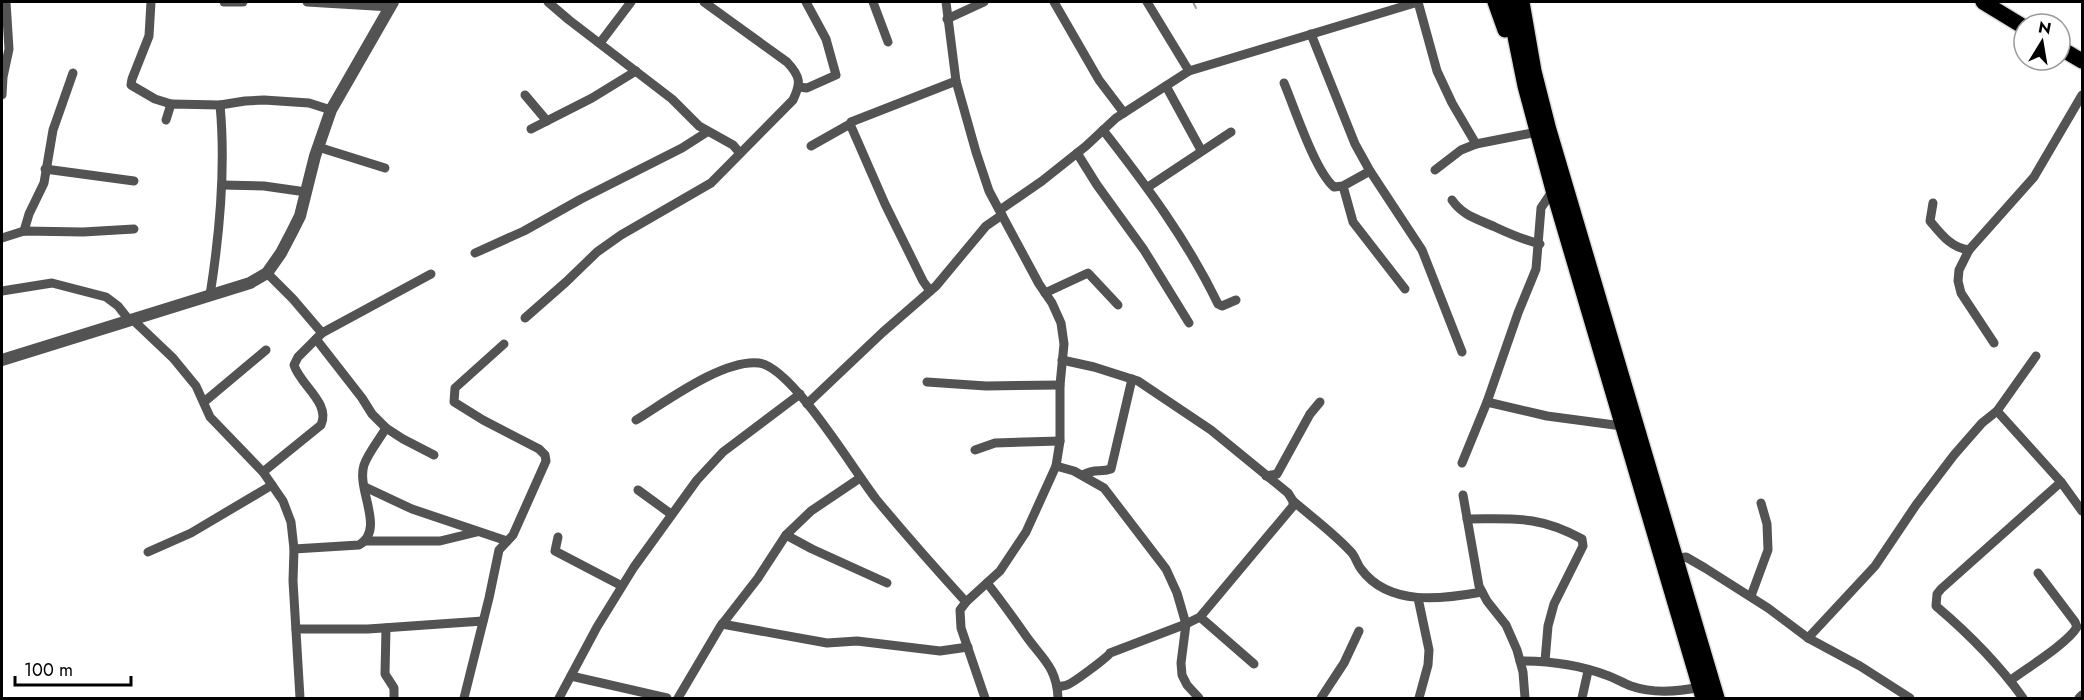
<svg xmlns="http://www.w3.org/2000/svg" width="2084" height="700" viewBox="0 0 2084 700" font-family="Jost,sans-serif">
  <rect width="100%" height="100%" fill="#fff"/>
  <g fill="none" stroke-linecap="round" stroke-linejoin="round">
    <polyline stroke="#a1a1a1" stroke-width="2" points="1193,2 1196,8"/>
    <g stroke="#dbdbdb" stroke-width="18">
      <g id="primary">
        <polyline points="1983,2 2024,27"/>
        <polyline points="2060,48 2082,61"/>
      </g>
    </g>
    <g stroke="#dbdbdb" stroke-width="18">
      <g id="trunk">
        <polyline points="1495,2 1505,30"/>
        <polyline points="1508,2 1525,86 1553,190 1703,698"/>
        <polyline points="1522,2 1534,71 1549,130 1717,698"/>
      </g>
    </g>
    <g stroke="#535353" stroke-width="9">
      <polyline points="151,2 149,36 132,79 131,85 155,99 171,104"/>
      <polyline points="224,2 243,2"/>
      <polyline points="307,2 391,7"/>
      <polyline points="548,2 569,20 672,99 699,126 733,145 739,152"/>
      <polyline points="873,2 888,42"/>
      <polyline points="946,2 956,81 976,152 989,191 1039,284 1052,303 1061,323 1064,344 1060,385 1060,441 1056,466 1026,532 1000,571 966,602 960,610 961,628 985,698"/>
      <polyline points="1054,2 1099,80 1124,113"/>
      <polyline points="1147,2 1189,71"/>
      <polyline points="1418,2 1437,71 1452,103 1476,144"/>
      <polyline points="947,19 984,2"/>
      <polyline points="1311,34 1355,144 1370,171 1422,250 1462,352"/>
      <polyline points="600,43 631,2"/>
      <path d="M1284 83C1295 109 1315 171 1334 187L1343 186 1370 171"/>
      <polyline points="1166,86 1201,150"/>
      <polyline points="799,87 807,88 836,75 826,39 806,2"/>
      <polyline points="2,95 3,77 9,49 6,2"/>
      <polyline points="525,95 547,121"/>
      <polyline points="166,120 171,104 220,105 245,101 264,100 309,103 331,110"/>
      <polyline points="531,129 592,98 636,71"/>
      <path d="M1103 130C1146 185 1187 240 1218 304L1222 306 1236 300"/>
      <polyline points="811,146 850,124"/>
      <polyline points="318,147 385,168"/>
      <polyline points="1077,153 1097,185 1144,250 1189,323"/>
      <polyline points="45,169 134,181"/>
      <polyline points="1435,170 1461,150 1476,144 1537,132"/>
      <polyline points="222,185 264,186 306,192"/>
      <polyline points="1343,186 1353,222 1405,289"/>
      <polyline points="1148,187 1231,132"/>
      <path d="M1452 200C1463 216 1478 219 1495 227 1510 234 1524 240 1540 244"/>
      <path d="M1933 203 1930 221C1941 234 1951 248 1969 250"/>
      <polyline points="1000,210 1042,181 1086,146 1116,118 1189,71 1418,2"/>
      <polyline points="24,231 29,214 44,183 53,130 73,73"/>
      <polyline points="2,238 24,231 83,232 134,229"/>
      <polyline points="475,253 524,231 581,199 682,148 707,132"/>
      <polyline points="267,273 293,299 322,333 431,274"/>
      <polyline points="2,291 52,283 106,297 118,306 129,320"/>
      <polyline points="930,291 923,281 885,204 850,124 851,122 956,81"/>
      <polyline points="1045,293 1088,273 1118,305"/>
      <path d="M210 295C220 232 226 168 220 105"/>
      <path d="M525 318 566 282 597 252 621 235 711 183 793 100C801 83 801 77 787 62L704 2"/>
      <polyline points="132,319 173,358 196,386 210,417 263,472 283,501 291,522 294,549 293,581 300,698"/>
      <polyline points="316,339 362,398 372,414 386,428 403,439 434,455"/>
      <polyline points="1994,343 1961,293 1958,281 1959,270 1969,250 2034,177 2082,95"/>
      <polyline points="927,382 986,386 1060,385"/>
      <polyline points="204,402 266,350"/>
      <polyline points="1487,402 1547,416 1622,426"/>
      <polyline points="807,404 883,332 936,286 986,226 1002,215"/>
      <polyline points="1997,411 2061,482 2082,511"/>
      <path d="M636 420C667 401 723 359 759 363 792 367 854 471 876 499 905 534 935 568 966 602"/>
      <polyline points="975,450 995,443 1060,441"/>
      <polyline points="1462,463 1487,402 1518,313 1536,269 1541,208 1553,190"/>
      <polyline points="1056,466 1074,471 1104,488 1166,569 1177,593 1186,624 1181,663 1182,675 1187,685 1199,698"/>
      <path d="M263 472 321 425C331 403 300 385 294 365L298 357 322 333"/>
      <path d="M1083 475C1095 468 1100 473 1111 469L1132 379"/>
      <polyline points="1266,476 1277,474 1310,414 1320,402"/>
      <polyline points="365,487 412,509 507,541"/>
      <polyline points="638,490 671,514"/>
      <polyline points="1463,495 1479,586 1487,601 1506,625 1517,650 1523,672 1525,698"/>
      <path d="M1293 501C1313 518 1335 534 1352 553 1356 558 1357 564 1361 569 1389 607 1443 599 1482 592"/>
      <path d="M1467 519C1513 519 1539 515 1582 539L1583 546 1554 604 1548 626 1545 661"/>
      <polyline points="786,535 812,549 887,583"/>
      <polyline points="558,537 555,551 622,586"/>
      <polyline points="366,541 440,541 477,532"/>
      <path d="M294 549 359 545C386 529 356 490 364 465 368 453 379 440 386 428"/>
      <polyline points="148,552 191,533 272,485"/>
      <polyline points="1675,559 1686,557 1705,568 1768,608 1808,638 1860,666 1910,698"/>
      <path d="M987 583C1000 599 1012 616 1024 633 1040 657 1057 666 1058 698"/>
      <polyline points="1751,596 1768,550 1767,524 1761,503"/>
      <polyline points="1418,598 1429,650 1428,665 1419,698"/>
      <polyline points="1200,617 1254,664"/>
      <polyline points="722,624 827,643 857,641 940,651 968,647"/>
      <polyline points="386,628 385,674 394,688 394,698"/>
      <polyline points="296,629 368,629 483,621"/>
      <polyline points="1808,638 1875,566 1916,505 1954,455 1982,423 1997,411 2036,356"/>
      <path d="M1520 661C1549 661 1579 665 1606 675 1615 678 1623 683 1631 686 1654 694 1677 692 1700 687"/>
      <polyline points="571,676 667,698"/>
      <path d="M2011 680C2027 668 2068 643 2077 627L2075 622 2038 573"/>
      <path d="M1058 687C1060 686 1065 686 1067 685 1073 683 1108 657 1110 653L1186 624 1200 617 1293 506V501L1288 493 1211 430 1138 381 1094 367 1062 360"/>
      <polyline points="464,698 489,598 499,550 513,535 546,461 545,455 539,449 483,420 454,402 455,388 504,344"/>
      <polyline points="559,698 597,627 634,567 697,480 723,452 800,394"/>
      <polyline points="678,698 720,627 758,578 786,535 811,511 860,478"/>
      <polyline points="1321,698 1344,663 1359,631"/>
      <polyline points="1582,698 1588,671"/>
      <path d="M2023 698C1998 663 1969 634 1936 606L1937 594 1941 589 2061 482"/>
      <polyline points="2079,698 2082,695"/>
    </g>
    <polyline stroke="#535353" stroke-width="12" points="2,360 250,283 267,273 281,253 292,232 300,216 315,156 331,110 393,2"/>
    <use href="#primary" stroke="#000" stroke-width="15"/>
    <use href="#trunk" stroke="#000" stroke-width="15"/>
  </g>
  <rect width="2084" height="700" fill="none" stroke="#000000" stroke-width="6"/>
  <g transform="translate(2042 42) rotate(11)"><circle r="28" fill="#ffffff" stroke="#999999" stroke-width="1.5"/>
  <path d="M0-4.5L10 22L0 15L-10 22Z" fill="#000000"/>
  <text y="-9" font-size="16" font-weight="bold" text-anchor="middle" fill="#000000">N</text>
  </g>
  <path d="M15 676v9h116v-9" fill="none" stroke="#000000" stroke-width="3"/>
  <text x="24" y="676" font-size="18" fill="#000000" stroke="#ffffff" stroke-width="4.5" paint-order="stroke">100 m</text>
</svg>
